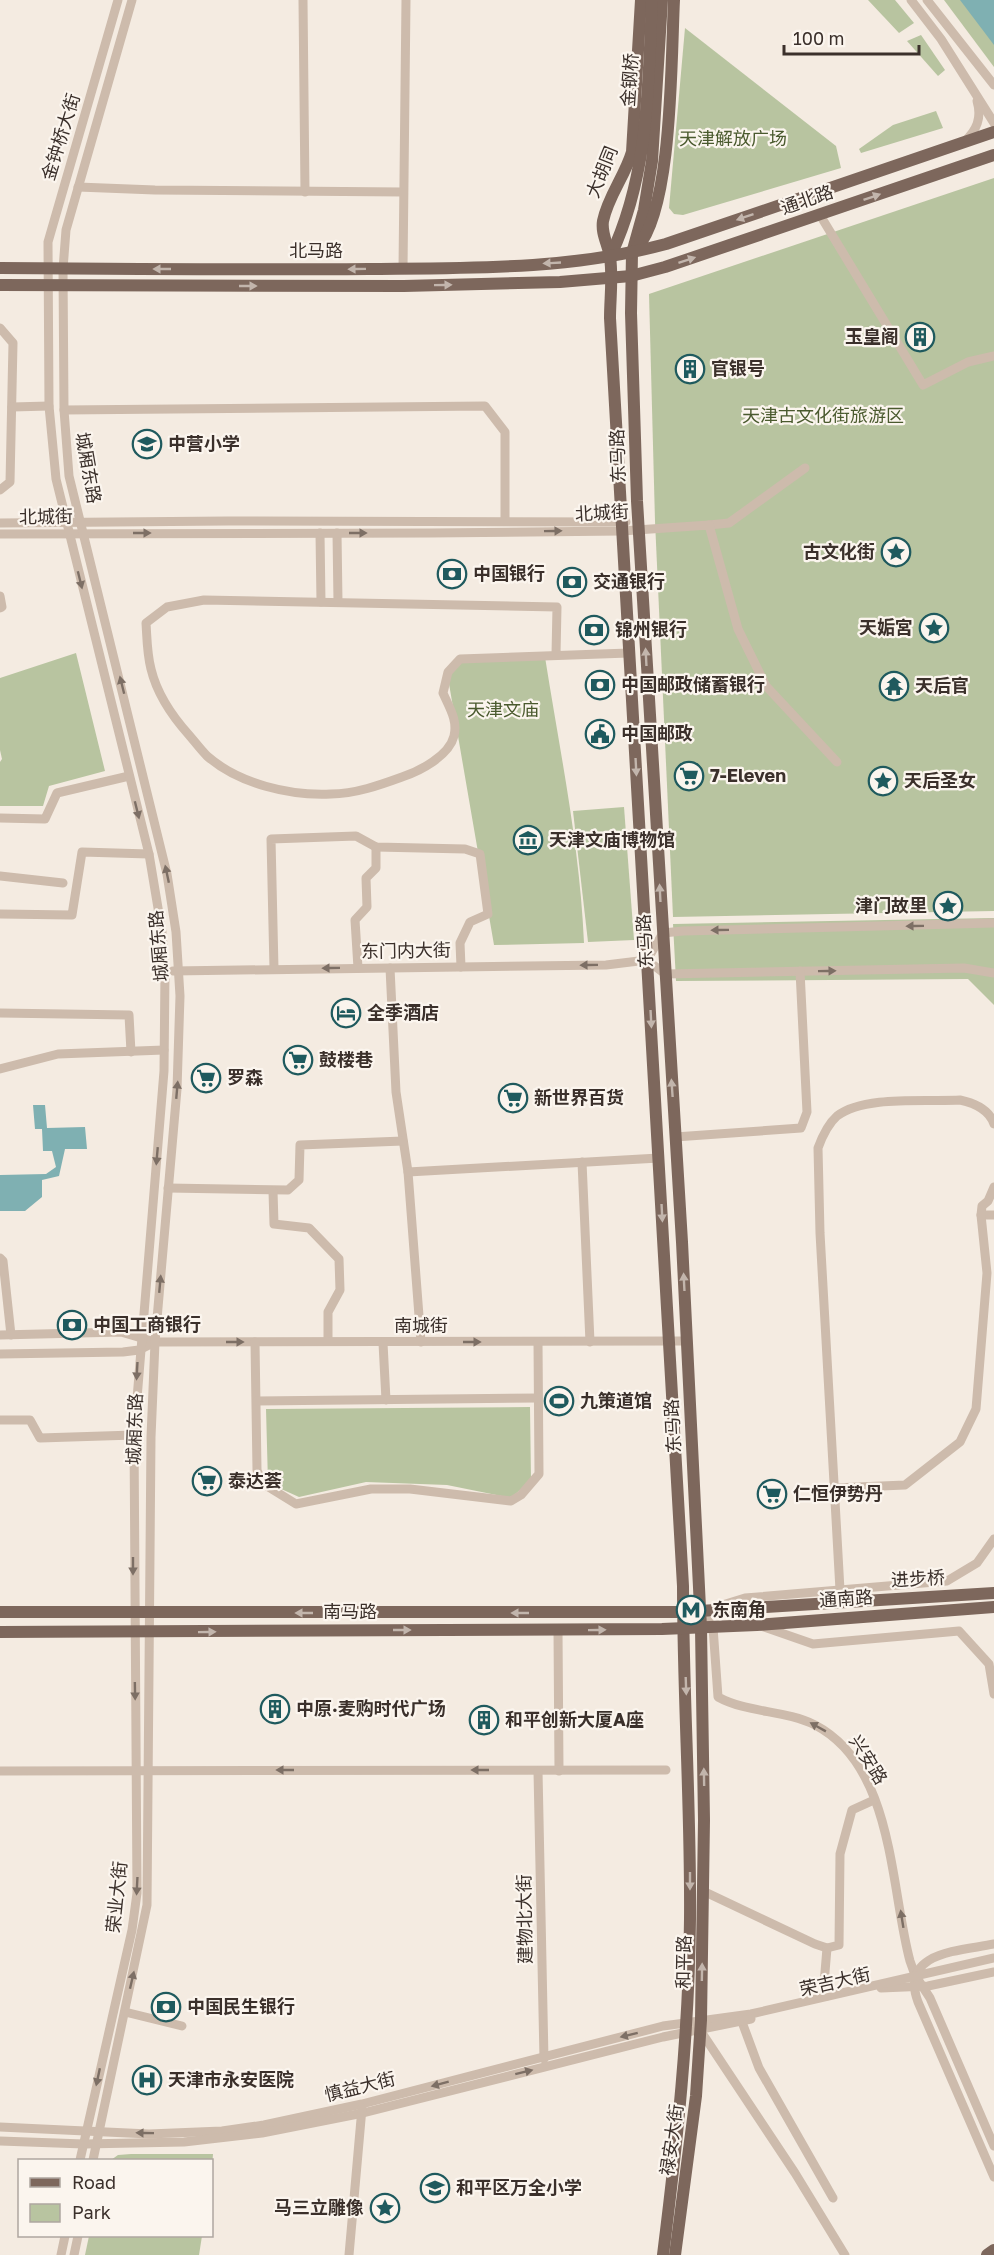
<svg xmlns="http://www.w3.org/2000/svg" width="994" height="2255" viewBox="0 0 994 2255" font-family="'Golos Text','Noto Sans SC',sans-serif">
  <rect width="100%" height="100%" fill="#f4ebe1"/>
  <g fill="#b8c4a0">
    <polygon points="868,0 895,0 914,23 899,33"/>
    <polygon points="944,0 994,0 994,67"/>
    <polygon points="685,28 836,146 841,168 683,215 674,214 669,208"/>
    <polygon points="921,35 945,70 938,76 907,41"/>
    <polygon points="936,111 943,128 861,153 859,149 893,125"/>
    <polygon points="994,178 994,911 673,917 655,521 649,294"/>
    <polygon points="76,653 105,771 49,786 43,806 0,806 0,762 2,759 0,750 0,678"/>
    <path d="M545 657C560 752 580 847 584 943L494 945 448 678 462 660Z"/>
    <polygon points="624,807 634,940 588,942 573,811"/>
    <polygon points="994,918 994,1005 968,979 676,981 673,924"/>
    <polygon points="530,1407 531,1480 511,1498 447,1485 366,1482 299,1497 268,1483 266,1409"/>
    <polygon points="131,2154 213,2154 212,2167 212,2160 111,2160 118,2155"/>
    <polygon points="89,2236 202,2236 199,2255 85,2255"/>
  </g>
  <g fill="#7fb0b2">
    <polygon points="960,0 994,0 994,45"/>
    <polygon points="33,1105 45,1105 47,1128 85,1127 87,1149 65,1149 59,1176 42,1180 42,1197 25,1211 0,1211 0,1175 46,1174 56,1167 52,1151 43,1151 42,1129 35,1129"/>
  </g>
  <g fill="none" stroke-linecap="round" stroke-linejoin="round">
    <g stroke="#cdbbac" stroke-width="9">
      <polyline points="303,0 305,192"/>
      <polyline points="911,0 941,39 994,123"/>
      <polyline points="927,0 994,85"/>
      <path d="M964 142C977 130 982 118 977 101"/>
      <polyline points="78,187 155,190 403,192"/>
      <polyline points="820,215 923,385 968,362 994,356"/>
      <polyline points="403,269 406,0"/>
      <polyline points="0,328 13,343 10,482 0,490"/>
      <polyline points="12,407 49,406"/>
      <polyline points="64,410 485,406 505,432 505,521"/>
      <polyline points="0,523 228,521 626,522"/>
      <polyline points="709,525 729,523 805,468"/>
      <polyline points="320,533 321,602"/>
      <polyline points="337,533 338,602"/>
      <polyline points="0,534 430,533 622,531 709,525 738,629 766,686 837,762"/>
      <polyline points="0,596 2,607 0,608"/>
      <path d="M556 654 557 607 204 600 167 607 146 623C147 638 147 654 151 669 157 694 172 716 189 735 195 742 201 750 207 756 239 784 290 796 331 794 355 794 380 785 402 777 420 771 449 756 454 736 458 720 449 707 443 693L448 672 460 659 629 653"/>
      <polyline points="0,818 45,819 57,793 129,776"/>
      <polyline points="0,876 63,883"/>
      <polyline points="0,914 72,915 82,852 149,854"/>
      <polyline points="647,960 663,933 683,931 994,923"/>
      <polyline points="647,960 665,974 964,968 994,973"/>
      <polyline points="358,968 355,920 367,907 366,878 376,868 376,847"/>
      <polyline points="390,968 396,1092 408,1172 421,1342"/>
      <polyline points="274,969 271,839 356,836 376,847 465,849 480,854 488,914 470,922 460,943 461,967"/>
      <polyline points="173,971 606,965 647,960"/>
      <polyline points="0,1013 129,1015 131,1052"/>
      <polyline points="0,1069 58,1054 164,1050"/>
      <polyline points="675,1137 801,1128 807,1112 800,971"/>
      <polyline points="582,1162 590,1342"/>
      <polyline points="408,1172 659,1158"/>
      <polyline points="168,1188 288,1190 299,1180 300,1145 403,1141"/>
      <polyline points="273,1191 274,1224 309,1228 339,1259 340,1290 328,1312 328,1341"/>
      <polyline points="981,1215 994,1215"/>
      <polyline points="0,1258 3,1261 11,1335"/>
      <polyline points="0,1335 121,1332 155,1342 686,1341"/>
      <polyline points="255,1342 257,1470 262,1483 296,1504 371,1489 410,1489 511,1501 521,1495 539,1474 538,1342"/>
      <polyline points="383,1343 386,1400"/>
      <polyline points="0,1354 123,1352 139,1350 155,1342"/>
      <polyline points="257,1401 538,1398"/>
      <polyline points="0,1420 30,1420 40,1438 134,1435"/>
      <polyline points="834,1488 905,1485 960,1442 976,1409 987,1273 981,1215 982,1206 988,1201 994,1187"/>
      <path d="M840 1590 820 1233 818 1148C822 1137 828 1124 837 1116 864 1095 926 1102 960 1100 974 1103 989 1109 994 1124"/>
      <polyline points="716,1607 745,1598 947,1581 977,1563 994,1539"/>
      <path d="M700 1611 713 1627 718 1697C747 1713 785 1710 815 1725 894 1766 890 1887 910 1961L915 1975 930 1998 994 2146"/>
      <polyline points="761,1626 813,1644 959,1631 989,1664 994,1694"/>
      <polyline points="558,1631 559,1771"/>
      <polyline points="0,1771 666,1770"/>
      <polyline points="538,1771 544,2059"/>
      <polyline points="703,1891 815,1944 827,1948 839,1945 840,1854 852,1810 874,1800"/>
      <path d="M994 1944C961 1951 899 1951 918 2002L994 2177"/>
      <polyline points="881,1988 928,1986 994,1972"/>
      <polyline points="827,1996 824,1984 827,1948"/>
      <polyline points="125,2012 182,2026"/>
      <polyline points="742,2022 759,2068 833,2198"/>
      <polyline points="700,2030 795,2173 845,2255"/>
      <polyline points="0,2127 149,2134 222,2131 264,2125 362,2104 663,2026 751,2014 994,1958"/>
      <polyline points="0,2141 84,2144 184,2142 262,2133 363,2113 663,2037 751,2019"/>
      <polyline points="80,2160 132,1930 137,1893 134,1435 164,1071 165,972 162,932 149,854 56,479 49,406 48,242 118,0"/>
      <polyline points="93,2160 147,1905 151,1437 155,1342 177,1089 180,996 176,932 167,874 69,476 64,410 63,269 66,230 132,0"/>
      <polyline points="61,2255 65,2236"/>
      <polyline points="74,2255 78,2236"/>
      <polyline points="349,2255 362,2108"/>
    </g>
    <g stroke="#7d675c" stroke-width="12">
      <path d="M641 0 632 152C625 176 608 196 603 221 601 234 608 244 610 257 613 277 610 299 610 318L683 1586C683 1697 691 1808 690 1919 689 2032 677 2143 663 2255"/>
      <polyline points="662,0 652,161 644,210 632,253 631,313 637,501 682,1242 701,1628 704,1820 701,2020 696,2096 675,2255"/>
      <path d="M637 248C673 208 671 57 674 0"/>
      <path d="M610 257C649 176 648 88 652 0"/>
      <path d="M0 268C123 269 246 270 368 269 468 268 570 270 666 244L994 132"/>
      <polyline points="0,285 404,286 560,282 631,276 665,267 994,155"/>
      <polyline points="0,1612 683,1612 994,1593"/>
      <polyline points="0,1632 662,1629 757,1625 994,1607"/>
      <polyline points="987,2255 994,2250"/>
    </g>
  </g>
  <defs><path id="oneway-solid" d="M-6-.8H1V-3.2L6.5 0L1 3.2V.8H-6Z" transform="scale(1.5)"/></defs>
  <g fill="#c2b5ac">
    <use href="#oneway-solid" transform="translate(872 197) rotate(-19)"/>
    <use href="#oneway-solid" transform="translate(745 217) rotate(161)"/>
    <use href="#oneway-solid" transform="translate(687 260) rotate(-18)"/>
    <use href="#oneway-solid" transform="translate(552 263) rotate(177)"/>
    <use href="#oneway-solid" transform="translate(162 269) rotate(-180)"/>
    <use href="#oneway-solid" transform="translate(357 269) rotate(179)"/>
    <use href="#oneway-solid" transform="translate(443 285) rotate(-1)"/>
    <use href="#oneway-solid" transform="translate(248 286)"/>
    <use href="#oneway-solid" transform="translate(646 657) rotate(-93)"/>
    <use href="#oneway-solid" transform="translate(636 767) rotate(87)"/>
    <use href="#oneway-solid" transform="translate(660 893) rotate(-93)"/>
    <use href="#oneway-solid" transform="translate(651 1019) rotate(87)"/>
    <use href="#oneway-solid" transform="translate(672 1088) rotate(-94)"/>
    <use href="#oneway-solid" transform="translate(662 1213) rotate(87)"/>
    <use href="#oneway-solid" transform="translate(684 1282) rotate(-93)"/>
    <use href="#oneway-solid" transform="translate(304 1613) rotate(180)"/>
    <use href="#oneway-solid" transform="translate(520 1613) rotate(180)"/>
    <use href="#oneway-solid" transform="translate(402 1630)"/>
    <use href="#oneway-solid" transform="translate(597 1630) rotate(-1)"/>
    <use href="#oneway-solid" transform="translate(207 1632) rotate(-1)"/>
    <use href="#oneway-solid" transform="translate(686 1686) rotate(88)"/>
    <use href="#oneway-solid" transform="translate(704 1777) rotate(-91)"/>
    <use href="#oneway-solid" transform="translate(690 1881) rotate(90)"/>
    <use href="#oneway-solid" transform="translate(702 1972) rotate(-89)"/>
  </g>
  <g fill="#7d6f65">
    <use href="#oneway-solid" transform="translate(553 531) rotate(-1)"/>
    <use href="#oneway-solid" transform="translate(142 533)"/>
    <use href="#oneway-solid" transform="translate(358 533)"/>
    <use href="#oneway-solid" transform="translate(80 580) rotate(76)"/>
    <use href="#oneway-solid" transform="translate(122 685) rotate(-104)"/>
    <use href="#oneway-solid" transform="translate(137 810) rotate(76)"/>
    <use href="#oneway-solid" transform="translate(167 874) rotate(-102)"/>
    <use href="#oneway-solid" transform="translate(915 926) rotate(179)"/>
    <use href="#oneway-solid" transform="translate(720 930) rotate(179)"/>
    <use href="#oneway-solid" transform="translate(589 965) rotate(179)"/>
    <use href="#oneway-solid" transform="translate(331 968) rotate(179)"/>
    <use href="#oneway-solid" transform="translate(827 971) rotate(-1)"/>
    <use href="#oneway-solid" transform="translate(177 1090) rotate(-85)"/>
    <use href="#oneway-solid" transform="translate(157 1156) rotate(95)"/>
    <use href="#oneway-solid" transform="translate(160 1284) rotate(-85)"/>
    <use href="#oneway-solid" transform="translate(235 1342)"/>
    <use href="#oneway-solid" transform="translate(472 1342)"/>
    <use href="#oneway-solid" transform="translate(137 1371) rotate(93)"/>
    <use href="#oneway-solid" transform="translate(133 1566) rotate(90)"/>
    <use href="#oneway-solid" transform="translate(135 1691) rotate(89)"/>
    <use href="#oneway-solid" transform="translate(818 1727) rotate(-151)"/>
    <use href="#oneway-solid" transform="translate(285 1770) rotate(-180)"/>
    <use href="#oneway-solid" transform="translate(480 1770) rotate(-180)"/>
    <use href="#oneway-solid" transform="translate(137 1886) rotate(93)"/>
    <use href="#oneway-solid" transform="translate(902 1919) rotate(-99)"/>
    <use href="#oneway-solid" transform="translate(132 1980) rotate(-77)"/>
    <use href="#oneway-solid" transform="translate(629 2035) rotate(166)"/>
    <use href="#oneway-solid" transform="translate(524 2072) rotate(-14)"/>
    <use href="#oneway-solid" transform="translate(98 2077) rotate(102)"/>
    <use href="#oneway-solid" transform="translate(440 2084) rotate(165)"/>
    <use href="#oneway-solid" transform="translate(145 2133) rotate(-179)"/>
  </g>
  <defs>
    <g id="building-ring" transform="scale(1.5)"><circle r="9.5" fill="#fbf5ee" stroke="#1f5a5e" stroke-width="1.5"/><path d="M-4-6H4V6H1V3H-1V6H-4ZM-2.5-4.3h1.7v1.8h-1.7ZM.8-4.3h1.7v1.8H.8ZM-2.5-1h1.7V.8h-1.7ZM.8-1h1.7V.8H.8Z" fill="#1f5a5e"/></g>
    <g id="school-ring" transform="scale(1.5)"><circle r="9.5" fill="#fbf5ee" stroke="#1f5a5e" stroke-width="1.5"/><path d="M0-5L7-2L0 1L-7-2ZM-4 1L0 2.5L4 1V4Q0 6-4 4Z" fill="#1f5a5e"/></g>
    <g id="sight-ring" transform="scale(1.5)"><circle r="9.5" fill="#fbf5ee" stroke="#1f5a5e" stroke-width="1.5"/><path d="M0-6L1.8-2.2L6-1.7L2.9 1.2L3.7 5.4L0 3.3L-3.7 5.4L-2.9 1.2L-6-1.7L-1.8-2.2Z" fill="#1f5a5e"/></g>
    <g id="bank-ring" transform="scale(1.5)"><circle r="9.5" fill="#fbf5ee" stroke="#1f5a5e" stroke-width="1.5"/><path d="M-6-4H6V4H-6ZM0-2.3a2.3 2.3 0 1 0 0 4.6a2.3 2.3 0 1 0 0-4.6Z" fill="#1f5a5e"/></g>
    <g id="temple-ring" transform="scale(1.5)"><circle r="9.5" fill="#fbf5ee" stroke="#1f5a5e" stroke-width="1.5"/><path d="M0-6L5-2H3V0L6.5 2.5H4V6H1.5V3h-3V6H-4V2.5H-6.5L-3 0V-2H-5Z" fill="#1f5a5e"/></g>
    <g id="civic-ring" transform="scale(1.5)"><circle r="9.5" fill="#fbf5ee" stroke="#1f5a5e" stroke-width="1.5"/><path d="M-.6-6.5H3V-4.5H.6V-3L4-1V1h2V6H-6V1h2V-1L-.6-3ZM-1.2 2.5V6h2.4V2.5Z" fill="#1f5a5e"/></g>
    <g id="supermarket-ring" transform="scale(1.5)"><circle r="9.5" fill="#fbf5ee" stroke="#1f5a5e" stroke-width="1.5"/><path d="M-6-5.5h2.5l.6 2H6L4.5 2H-2.5L-4.4-4H-6ZM-1.5 3.2a1.3 1.3 0 1 0 .1 0ZM3 3.2a1.3 1.3 0 1 0 .1 0Z" fill="#1f5a5e"/></g>
    <g id="museum-ring" transform="scale(1.5)"><circle r="9.5" fill="#fbf5ee" stroke="#1f5a5e" stroke-width="1.5"/><path d="M0-6L6-3V-2H-6V-3ZM-5-1h2V3h-2ZM-1-1h2V3h-2ZM3-1h2V3H3ZM-6 4H6V6H-6Z" fill="#1f5a5e"/></g>
    <g id="hotel-ring" transform="scale(1.5)"><circle r="9.5" fill="#fbf5ee" stroke="#1f5a5e" stroke-width="1.5"/><path d="M-6-4.5h1.5V1H6V5H4.5V3h-9V5H-6ZM-4 0a1.8 1.8 0 1 1 3.6 0ZM.5 0V-2.5h3Q6-2.5 6 0Z" fill="#1f5a5e"/></g>
    <g id="stadium-ring" transform="scale(1.5)"><circle r="9.5" fill="#fbf5ee" stroke="#1f5a5e" stroke-width="1.5"/><path d="M0-5a6.5 5 0 1 0 0 10a6.5 5 0 1 0 0-10ZM-3.5-1.8h7v3.6h-7Z" fill="#1f5a5e"/></g>
    <g id="metro-ring" transform="scale(1.5)"><circle r="9.5" fill="#fbf5ee" stroke="#1f5a5e" stroke-width="1.5"/><path d="M-5.5 5V-5H-3L0 0L3-5H5.5V5H3V-.5L0 4L-3-.5V5Z" fill="#1f5a5e"/></g>
    <g id="hospital-ring" transform="scale(1.5)"><circle r="9.5" fill="#fbf5ee" stroke="#1f5a5e" stroke-width="1.5"/><path d="M-5-5h3v3.5h4V-5h3V5h-3V1.5h-4V5h-3Z" fill="#1f5a5e"/></g>
  </defs>
  <g fill-rule="evenodd">
    <use href="#building-ring" x="920" y="337"/>
    <use href="#building-ring" x="690" y="369"/>
    <use href="#school-ring" x="147" y="444"/>
    <use href="#sight-ring" x="896" y="552"/>
    <use href="#bank-ring" x="452" y="574"/>
    <use href="#bank-ring" x="572" y="582"/>
    <use href="#sight-ring" x="934" y="628"/>
    <use href="#bank-ring" x="594" y="630"/>
    <use href="#bank-ring" x="600" y="685"/>
    <use href="#temple-ring" x="894" y="686"/>
    <use href="#civic-ring" x="600" y="734"/>
    <use href="#supermarket-ring" x="689" y="776"/>
    <use href="#sight-ring" x="883" y="781"/>
    <use href="#museum-ring" x="528" y="840"/>
    <use href="#sight-ring" x="948" y="906"/>
    <use href="#hotel-ring" x="346" y="1013"/>
    <use href="#supermarket-ring" x="298" y="1060"/>
    <use href="#supermarket-ring" x="206" y="1078"/>
    <use href="#supermarket-ring" x="513" y="1098"/>
    <use href="#bank-ring" x="72" y="1325"/>
    <use href="#stadium-ring" x="559" y="1401"/>
    <use href="#supermarket-ring" x="207" y="1481"/>
    <use href="#supermarket-ring" x="772" y="1494"/>
    <use href="#metro-ring" x="691" y="1610"/>
    <use href="#building-ring" x="275" y="1709"/>
    <use href="#building-ring" x="484" y="1720"/>
    <use href="#bank-ring" x="166" y="2007"/>
    <use href="#hospital-ring" x="147" y="2080"/>
    <use href="#school-ring" x="435" y="2188"/>
    <use href="#sight-ring" x="385" y="2208"/>
  </g>
  <g text-anchor="middle" stroke-width="4.5" stroke-linejoin="round" paint-order="stroke">
    <g font-size="18" fill="#3b302b" stroke="#fbf5ee">
      <text transform="translate(630 80) rotate(-86)" y="6">金钢桥</text>
      <text transform="translate(61 137) rotate(-73)" y="6">金钟桥大街</text>
      <text transform="translate(602 172) rotate(-68)" y="6">大胡同</text>
      <text transform="translate(807 200) rotate(-19)" y="6">通北路</text>
      <text x="316" y="257">北马路</text>
      <text transform="translate(618 456) rotate(-92)" y="6">东马路</text>
      <text transform="translate(88 468) rotate(80)" y="6">城厢东路</text>
      <text transform="translate(602 513) rotate(-3)" y="6">北城街</text>
      <text transform="translate(46 517) rotate(-1)" y="6">北城街</text>
      <text transform="translate(645 941) rotate(-93)" y="6">东马路</text>
      <text transform="translate(159 946) rotate(-95)" y="6">城厢东路</text>
      <text transform="translate(406 951) rotate(-1)" y="6">东门内大街</text>
      <text x="421" y="1332">南城街</text>
      <text transform="translate(673 1426) rotate(-93)" y="6">东马路</text>
      <text transform="translate(135 1429) rotate(-88)" y="6">城厢东路</text>
      <text transform="translate(918 1579) rotate(-3)" y="6">进步桥</text>
      <text transform="translate(846 1599) rotate(-4)" y="6">通南路</text>
      <text x="350" y="1618">南马路</text>
      <text transform="translate(868 1760) rotate(58)" y="6">兴安路</text>
      <text transform="translate(117 1897) rotate(-84)" y="6">荣业大街</text>
      <text transform="translate(525 1919) rotate(-91)" y="6">建物北大街</text>
      <text transform="translate(684 1962) rotate(-89)" y="6">和平路</text>
      <text transform="translate(835 1982) rotate(-13)" y="6">荣吉大街</text>
      <text transform="translate(360 2087) rotate(-14)" y="6">慎益大街</text>
      <text transform="translate(672 2140) rotate(-82)" y="6">禄安大街</text>
    </g>
    <g font-size="18" fill="#4a5a2e" stroke="#fbf5ee">
      <text x="733" y="145">天津解放广场</text>
      <text x="823" y="422">天津古文化街旅游区</text>
      <text x="503" y="716">天津文庙</text>
    </g>
    <g font-size="18" font-weight="bold" fill="#3b302b" stroke="#fbf5ee" text-anchor="start">
      <text x="899" y="343" text-anchor="end">玉皇阁</text>
      <text x="711" y="375">官银号</text>
      <text x="168" y="450">中营小学</text>
      <text x="875" y="558" text-anchor="end">古文化街</text>
      <text x="473" y="580">中国银行</text>
      <text x="593" y="588">交通银行</text>
      <text x="913" y="634" text-anchor="end">天姤宮</text>
      <text x="615" y="636">锦州银行</text>
      <text x="621" y="691">中国邮政储蓄银行</text>
      <text x="915" y="692">天后官</text>
      <text x="621" y="740">中国邮政</text>
      <text x="710" y="782">7-Eleven</text>
      <text x="904" y="787">天后圣女</text>
      <text x="549" y="846">天津文庙博物馆</text>
      <text x="927" y="912" text-anchor="end">津门故里</text>
      <text x="367" y="1019">全季酒店</text>
      <text x="319" y="1066">鼓楼巷</text>
      <text x="227" y="1084">罗森</text>
      <text x="534" y="1104">新世界百货</text>
      <text x="93" y="1331">中国工商银行</text>
      <text x="580" y="1407">九策道馆</text>
      <text x="228" y="1487">泰达荟</text>
      <text x="793" y="1500">仁恒伊势丹</text>
      <text x="712" y="1616">东南角</text>
      <text x="296" y="1715">中原·麦购时代广场</text>
      <text x="505" y="1726">和平创新大厦A座</text>
      <text x="187" y="2013">中国民生银行</text>
      <text x="168" y="2086">天津市永安医院</text>
      <text x="456" y="2194">和平区万全小学</text>
      <text x="364" y="2214" text-anchor="end">马三立雕像</text>
    </g>
  </g>
  <rect x="18" y="2159" width="195" height="78" fill="#fbf5ee" stroke="#aea6a0" stroke-width="1.5"/>
  <rect x="30" y="2178" width="30" height="9" fill="#7d675c" stroke="#aea6a0" stroke-width="1.5"/>
  <text x="72" y="2189" font-size="18" fill="#3b302b">Road</text>
  <rect x="30" y="2204" width="30" height="18" fill="#b8c4a0" stroke="#aea6a0" stroke-width="1.5"/>
  <text x="72" y="2219" font-size="18" fill="#3b302b">Park</text>
  <path d="M784 45v9h135v-9" fill="none" stroke="#3b302b" stroke-width="3"/>
  <text x="793" y="45" font-size="18" fill="#3b302b" stroke="#fbf5ee" stroke-width="4.5" paint-order="stroke">100 m</text>
</svg>
